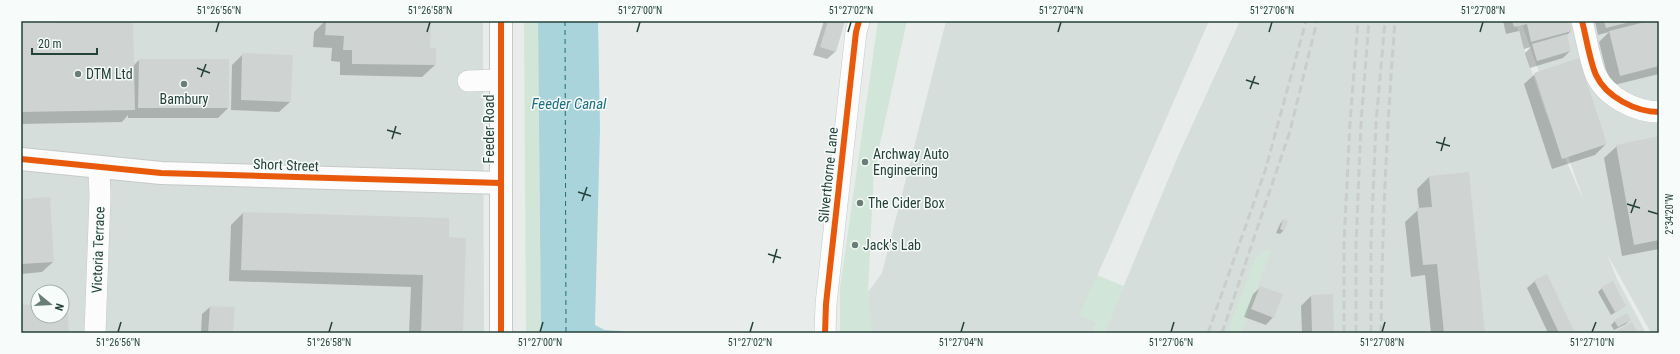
<svg xmlns="http://www.w3.org/2000/svg" width="1680" height="354" viewBox="0 0 1680 354" font-family="'Roboto Condensed',sans-serif">
  <rect width="100%" height="100%" fill="#e8edeb"/>
  <g fill="#d6dedb" fill-rule="evenodd">
    <path d="M21 21H483L484 333H21ZM38 292H62V316H38Z"/>
    <polygon points="946,21 1209,21 1080,315 1097,322 1093,333 871,333 868,292 882,273"/>
    <polygon points="1240,21 1515,21 1545,111 1584,202 1521,21 1659,21 1659,333 1651,333 1607,254 1618,281 1646,333 1104,333 1178,156"/>
  </g>
  <g fill="#d1e6d8">
    <polygon points="524,21 538,21 541,333 526,333"/>
    <polygon points="878,21 907,21 874,171 868,292 872,333 840,333 840,288"/>
    <polygon points="1266,250 1271,250 1241,333 1227,333 1254,261 1259,255"/>
    <polygon points="1097,275 1124,286 1105,333 1093,333 1097,322 1079,315"/>
  </g>
  <polygon fill="#a9d4db" points="538,21 598,21 600,129 595,325 605,330 621,331 621,333 541,333"/>
  <g fill="#0003">
    <polygon points="325,21 430,21 429,48 435,65 422,77 340,75 340,62 331,61 332,48 313,47 314,32"/>
    <polygon points="824,21 844,21 835,52 827,59 813,55"/>
    <polygon points="1503,21 1568,21 1571,31 1566,36 1570,51 1563,58 1530,68 1525,53 1531,47 1524,49 1519,31 1506,34"/>
    <polygon points="1595,21 1659,21 1659,74 1610,86 1599,42 1609,32 1598,35"/>
    <polygon points="21,24 133,66 139,60 228,60 228,108 218,118 128,118 128,115 122,122 21,124"/>
    <polygon points="243,54 290,102 279,112 231,110 232,65"/>
    <polygon points="1535,74 1606,144 1595,155 1552,169 1524,84"/>
    <polygon points="1659,137 1659,249 1622,256 1604,158 1617,146"/>
    <polygon points="1429,177 1484,333 1431,333 1425,275 1411,277 1405,222 1419,209 1417,189"/>
    <polygon points="21,200 53,262 42,272 21,274"/>
    <polygon points="243,213 448,238 462,333 409,333 411,287 229,281 231,225"/>
    <polygon points="1283,220 1284,230 1280,234 1276,233 1280,224"/>
    <polygon points="1535,281 1574,333 1548,333 1527,288"/>
    <polygon points="1261,287 1273,317 1266,325 1244,317 1253,294"/>
    <polygon points="1602,288 1625,306 1611,315 1598,292"/>
    <polygon points="1332,295 1333,333 1302,333 1301,306 1311,296"/>
    <polygon points="210,307 232,333 201,333 202,314"/>
    <polygon points="1630,320 1626,324 1614,330 1611,325 1615,321"/>
  </g>
  <g fill="none" stroke-linecap="round" stroke-linejoin="round">
    <polyline stroke="#1c6f80" stroke-width="1" stroke-dasharray="5 4" stroke-linecap="butt" points="565,21 566,333"/>
  </g>
  <g fill="#cfd4d2">
    <polygon points="133,21 135,110 21,112 21,23"/>
    <polygon points="326,21 431,21 430,48 436,48 436,65 352,64 352,50 343,50 344,36 325,35"/>
    <polygon points="828,21 845,21 836,52 820,47"/>
    <polygon points="1512,21 1569,21 1572,31 1531,42 1527,24 1514,27"/>
    <polygon points="1604,21 1630,21 1630,22 1606,28"/>
    <polygon points="1649,21 1659,21 1659,66 1620,76 1609,31"/>
    <polygon points="1567,34 1571,51 1537,61 1532,44"/>
    <polygon points="242,53 293,55 291,102 241,100"/>
    <polygon points="1579,58 1607,144 1562,159 1534,73"/>
    <polygon points="139,59 229,59 229,108 138,108"/>
    <polygon points="1659,136 1659,240 1634,245 1616,145"/>
    <polygon points="1469,172 1485,333 1444,333 1437,264 1423,265 1417,208 1432,207 1429,176"/>
    <polygon points="50,197 54,262 21,264 21,199"/>
    <polygon points="243,212 449,218 449,237 466,238 463,333 421,333 423,275 241,270"/>
    <polygon points="1283,219 1288,221 1284,231 1280,229"/>
    <polygon points="1547,274 1575,333 1559,333 1534,280"/>
    <polygon points="1613,281 1626,306 1615,312 1601,287"/>
    <polygon points="1260,286 1283,294 1274,318 1251,309"/>
    <polygon points="1333,294 1334,333 1312,333 1311,295"/>
    <polygon points="67,302 69,333 21,333 21,305 38,304 38,316 62,316 62,303"/>
    <polygon points="210,306 235,307 233,333 208,333"/>
    <polygon points="1627,313 1631,320 1618,327 1614,320"/>
    <polygon points="1632,322 1638,333 1620,333 1618,330"/>
  </g>
  <g fill="none" stroke-linecap="round" stroke-linejoin="round">
    <g stroke="#c5cac8" stroke-width="22">
      <g id="minor">
        <path d="M1582 21C1586 36 1590 62 1596 75 1606 97 1636 112 1659 112"/>
        <polyline points="468,81 501,80"/>
        <polyline points="95,333 100,197 99,168"/>
        <polyline points="825,333 826,304 851,77 856,32 859,21"/>
      </g>
    </g>
    <g stroke="#c5cac8" stroke-width="24">
      <g id="tertiary">
        <polyline points="501,21 501,333"/>
        <polyline points="21,159 161,173 501,183"/>
      </g>
    </g>
    <use href="#minor" stroke="#fcfcfc" stroke-width="21"/>
    <use href="#tertiary" stroke="#fcfcfc" stroke-width="22"/>
    <g stroke="#c9cdcc" stroke-width="3" stroke-dasharray="8 4" stroke-linecap="butt">
      <polyline points="1208,333 1265,171 1306,21"/>
      <polyline points="1222,333 1290,131 1317,21"/>
      <polyline points="1344,333 1344,243 1350,123 1358,21"/>
      <polyline points="1356,333 1356,245 1361,123 1369,21"/>
      <polyline points="1371,333 1371,243 1376,123 1385,21"/>
      <path d="M1381 333C1382 229 1387 125 1395 21"/>
    </g>
    <g stroke="#f7fbf9" stroke-width="8">
      <g id="cycleway">
        <polyline points="501,21 501,333"/>
        <path d="M1582 21C1586 36 1590 62 1596 75 1606 97 1636 112 1659 112"/>
        <polyline points="21,159 161,173 501,183"/>
        <polyline points="825,333 826,304 851,77 856,32 859,21"/>
      </g>
    </g>
    <use href="#cycleway" stroke="#e8590c" stroke-width="6"/>
  </g>
  <path fill="none" stroke="#24423a" stroke-width="1.5" d="M216 32 219 22M427 32 430 22M637 32 640 22M848 32 851 22M1058 32 1061 22M1269 32 1272 22M1480 32 1483 22M197 68 210 73M201 77 206 64M1246 80 1259 84M1250 89 1255 76M387 130 401 134M392 139 396 126M1436 142 1450 146M1441 151 1445 137M578 192 591 196M582 201 587 187M1627 204 1640 208M1648 211 1658 214M1631 213 1636 199M768 254 781 258M773 263 777 249M118 332 121 322M329 332 332 322M540 332 543 322M750 332 753 322M961 332 964 322M1171 332 1174 322M1382 332 1385 322M1592 332 1596 322"/>
  <g fill="#697e78" stroke="#f7fbf9" stroke-width="1.5">
    <circle cx="78" cy="74" r="4"/>
    <circle cx="184" cy="84" r="4"/>
    <circle cx="865" cy="162" r="4"/>
    <circle cx="860" cy="203" r="4"/>
    <circle cx="855" cy="245" r="4"/>
  </g>
  <g text-anchor="middle" stroke-width="3" stroke-linejoin="round" paint-order="stroke">
    <g font-size="14" fill="#24423a" stroke="#f7fbf9" text-anchor="start">
      <text x="86" y="79">DTM Ltd</text>
      <text x="184" y="104" text-anchor="middle">Bambury</text>
      <text x="873" y="159">Archway Auto<tspan x="873" dy="16">Engineering</tspan></text>
      <text x="868" y="208">The Cider Box</text>
      <text x="863" y="250">Jack's Lab</text>
    </g>
    <g font-size="14" fill="#24423a" stroke="#f7fbf9">
      <text transform="translate(489 129) rotate(-90)" y="5">Feeder Road</text>
      <text transform="translate(286 165) rotate(2)" y="5">Short Street</text>
      <text transform="translate(828 175) rotate(-84)" y="5">Silverthorne Lane</text>
      <text transform="translate(98 250) rotate(-88)" y="5">Victoria Terrace</text>
    </g>
    <g font-size="15" font-style="italic" fill="#1c6f80" stroke="#f7fbf9">
      <text x="569" y="109">Feeder Canal</text>
    </g>
  </g>
  <rect width="1680" height="354" fill="none" stroke="#f7fbf9" stroke-width="44"/>
  <g transform="translate(50 304) rotate(108)"><circle r="19" fill="#f7fbf9" stroke="#a3b1ad"/>
  <path d="M0-3L7 15L0 10L-7 15Z" fill="#697e78"/>
  <text y="-6" font-size="11" font-weight="bold" text-anchor="middle" fill="#24423a">N</text>
  </g>
  <path d="M32 48v6h65v-6" fill="none" stroke="#24423a" stroke-width="2"/>
  <text x="38" y="48" font-size="12" fill="#24423a" stroke="#f7fbf9" stroke-width="3" paint-order="stroke">20 m</text>
  <rect x="22" y="22" width="1636" height="310" fill="none" stroke="#24423a" stroke-width="1.5"/>
  <g font-size="10" text-anchor="middle" fill="#24423a">
    <text x="219" y="14">51°26'56"N</text>
    <text x="430" y="14">51°26'58"N</text>
    <text x="640" y="14">51°27'00"N</text>
    <text x="851" y="14">51°27'02"N</text>
    <text x="1061" y="14">51°27'04"N</text>
    <text x="1272" y="14">51°27'06"N</text>
    <text x="1483" y="14">51°27'08"N</text>
    <text transform="translate(1669 214) rotate(-90)" y="4">2°34'20"W</text>
    <text x="118" y="346">51°26'56"N</text>
    <text x="329" y="346">51°26'58"N</text>
    <text x="540" y="346">51°27'00"N</text>
    <text x="750" y="346">51°27'02"N</text>
    <text x="961" y="346">51°27'04"N</text>
    <text x="1171" y="346">51°27'06"N</text>
    <text x="1382" y="346">51°27'08"N</text>
    <text x="1592" y="346">51°27'10"N</text>
  </g>
</svg>
